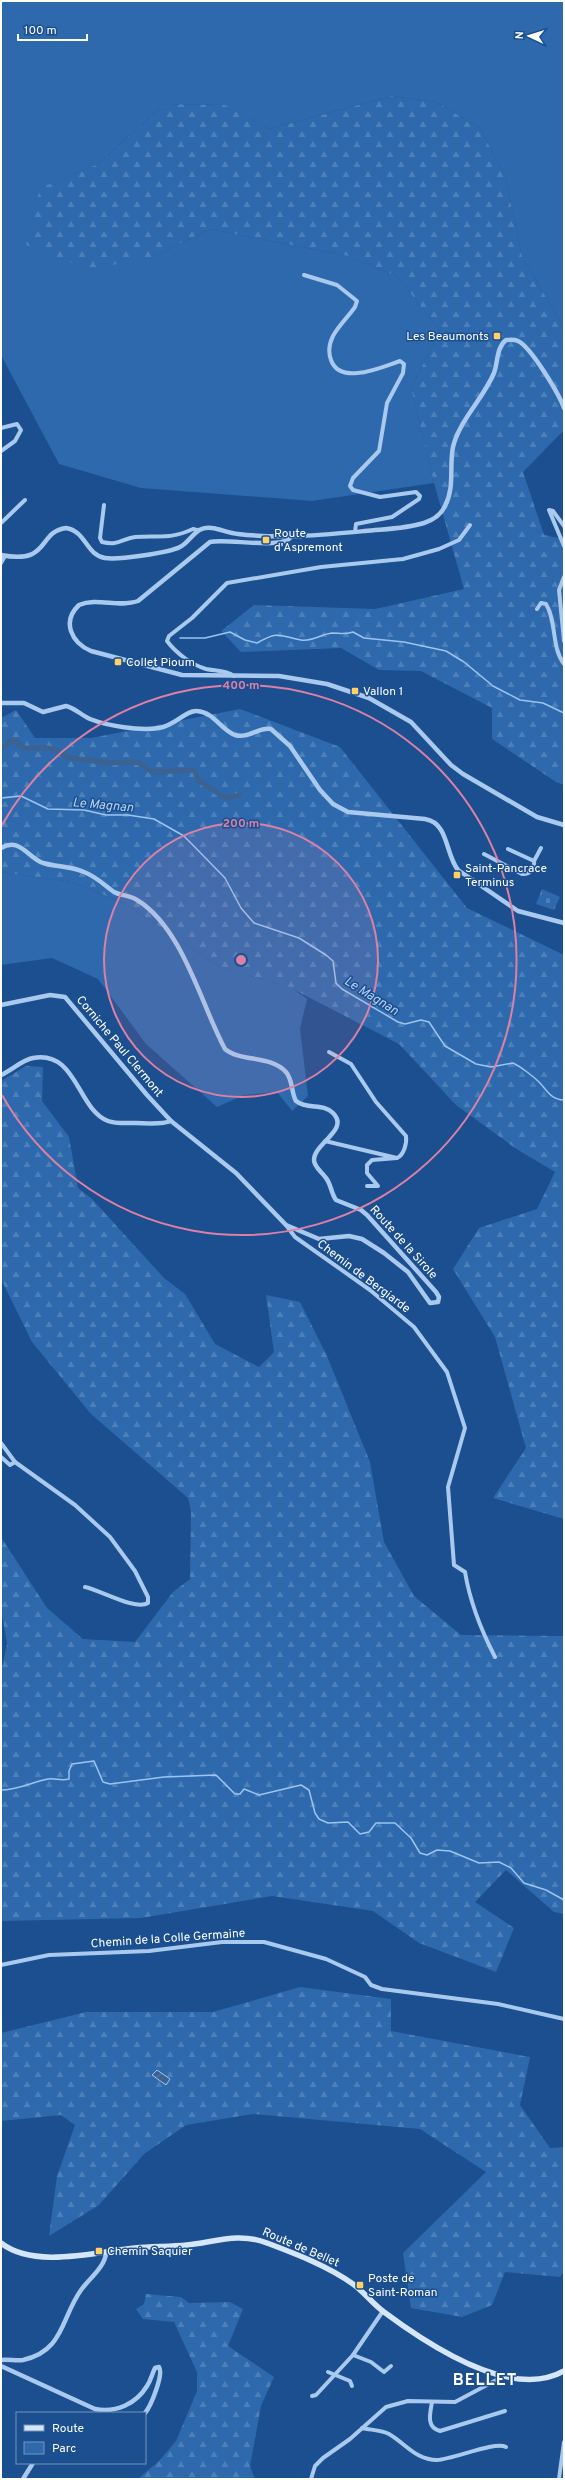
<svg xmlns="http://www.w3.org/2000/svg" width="565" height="2480" viewBox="0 0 565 2480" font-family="Overpass,sans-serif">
  <defs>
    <pattern id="forest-firs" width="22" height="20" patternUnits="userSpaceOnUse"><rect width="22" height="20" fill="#2e69ad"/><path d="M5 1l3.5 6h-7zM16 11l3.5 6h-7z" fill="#4d80b9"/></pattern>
    <pattern id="cemetery-stones" width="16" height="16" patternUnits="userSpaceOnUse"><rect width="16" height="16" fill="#2e69ad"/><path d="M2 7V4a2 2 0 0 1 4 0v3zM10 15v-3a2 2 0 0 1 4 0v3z" fill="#4d80b9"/></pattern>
    <pattern id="water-waves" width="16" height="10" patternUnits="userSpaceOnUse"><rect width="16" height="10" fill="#3c6290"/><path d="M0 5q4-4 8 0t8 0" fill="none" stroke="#597aa1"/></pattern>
  </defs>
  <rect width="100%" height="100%" fill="#1b4f8f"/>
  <g fill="#2e69ad">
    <polygon points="1,1 564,1 564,328 522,256 505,176 480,128 436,102 392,96 269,129 224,105 164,104 98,164 41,188 148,259 210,229 348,256 397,276 440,331 411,388 434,483 312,501 141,488 59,464 1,355"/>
    <polygon points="1,872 72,882 126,904 218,966 292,988 307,999 300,1029 308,1096 292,1111 277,1092 244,1095 217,1107 146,1044 98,979 52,958 1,965"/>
  </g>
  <g fill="url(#forest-firs)">
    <polygon points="392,96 436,102 480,128 505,176 522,256 564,328 564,430 523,472 544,535 564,539 564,785 556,782 492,739 492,708 421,671 379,670 341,648 241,652 221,631 254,605 375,609 464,589 434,483 411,388 440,331 397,276 348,256 210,229 148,259 88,269 26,245 40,188 98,164 164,104 225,105 269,129"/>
    <polygon points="240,709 340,747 467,908 564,955 564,1519 493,1498 526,1448 495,1337 453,1269 479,1228 537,1209 555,1172 515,1148 456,1105 399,1044 291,988 218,966 126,904 72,882 1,872 1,718 16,710 35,738 91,738"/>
    <polygon points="26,1066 43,1067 42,1101 69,1137 78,1188 92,1199 164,1278 185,1294 215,1344 259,1367 274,1352 266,1295 300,1302 327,1356 370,1462 384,1542 414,1596 461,1635 564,1636 564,1914 554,1912 506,1870 475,1902 514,1928 496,1972 419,1943 373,1911 272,1896 141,1918 1,1921 1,1672 7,1644 1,1609 1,1537 47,1608 83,1639 135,1642 173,1592 190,1579 191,1511 188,1498 91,1414 32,1342 1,1279 1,1081"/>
    <polygon points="300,1987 391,1999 391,2031 530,2057 520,2105 550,2148 564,2147 564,2271 560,2277 505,2272 492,2305 462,2317 411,2308 403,2253 486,2172 420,2129 253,2114 186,2125 144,2154 99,2205 49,2236 57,2176 75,2125 61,2115 1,2121 1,2033 86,2012 213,2012"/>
    <polygon points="146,2294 181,2297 189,2303 230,2302 243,2309 228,2346 274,2377 261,2406 250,2466 255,2479 138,2479 159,2461 176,2441 197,2391 197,2372 174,2322 143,2319 136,2309 144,2304"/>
  </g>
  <polygon fill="url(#cemetery-stones)" points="542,889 560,897 554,910 536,904"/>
  <polygon fill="url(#water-waves)" stroke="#9cc4f0" points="157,2070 170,2079 166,2085 152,2075"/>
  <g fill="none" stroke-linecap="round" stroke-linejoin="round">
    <g stroke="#9cc4f0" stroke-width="1.5">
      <path d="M180 638H205L230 632 245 640 257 643C280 630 279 636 301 640 312 642 321 634 332 633 340 633 343 635 353 632L364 638 404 642 446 651 464 662 493 686 520 700 543 703 564 713"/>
      <path d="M1 798 21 796 48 809 84 810 106 815H128L154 819 184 836 225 878 241 908 254 923 299 938 326 955 333 961 336 983 342 989 398 1022 405 1024 421 1020 429 1022 445 1046 476 1064 491 1067 513 1063C521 1067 533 1076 539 1082 548 1091 550 1099 564 1100"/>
      <path d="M1 1790C18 1790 32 1782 48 1779 55 1778 61 1781 69 1779V1771L72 1764 94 1761 103 1782 110 1784 164 1777 216 1775 235 1794H240L244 1789 259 1795 301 1785 309 1790 315 1813 319 1819 328 1823 348 1822 360 1834 369 1832 376 1823H395L411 1838 420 1853 427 1855 437 1850 450 1851 479 1863 499 1862 511 1868 524 1883 546 1890 564 1900"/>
    </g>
    <g stroke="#3c6290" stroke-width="5">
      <polyline points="562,666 564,669"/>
      <polyline points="1,749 10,741 14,740 24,748 48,748 55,750 66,757 107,763 137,762 152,772 194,770 199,781 225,798 240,795"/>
    </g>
    <g stroke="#a9c9ee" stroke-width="4">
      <path d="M304 275 337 285 357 301 355 307C348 317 339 325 333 336 329 344 328 352 331 360 340 386 382 367 400 361L404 364 403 373 387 403 379 451 353 478 350 486 353 490 380 497 416 492 420 496 419 499 392 517 356 524 355 532"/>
      <polyline points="1,428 17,424 21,430 15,441 1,451"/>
      <path d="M104 505 100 538 102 542C119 546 121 539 135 537 159 535 169 540 193 529L197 530"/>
      <polyline points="1,523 25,500"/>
      <polyline points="564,526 553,511 549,510 564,546"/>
      <polyline points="1,563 5,556"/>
      <polyline points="564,577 559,590 564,641"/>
      <path d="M537 609 541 603 546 604C557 622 551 647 564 664"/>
      <path d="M234 676C226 670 215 671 206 669 192 665 176 653 167 641L169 636 192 618 227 583 321 567 403 559 439 549 459 540 470 525"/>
      <polyline points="508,849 534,861 541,848"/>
      <path d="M484 854 522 874C530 875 535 868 534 861"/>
      <path d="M325 1141 397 1158C404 1155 407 1143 406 1136L376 1102 351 1064 329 1052"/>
      <polyline points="367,1186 378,1186 367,1173 367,1165 372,1160 397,1158"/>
      <path d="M286 1225 295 1237 370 1290 414 1327 447 1372 465 1428 448 1487 454 1565 465 1572C470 1602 481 1630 495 1657"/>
      <polyline points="1,1443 15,1462 10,1465 1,1457"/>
      <path d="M15 1462 75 1505 110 1537 135 1571 148 1597V1603C136 1611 100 1590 85 1587"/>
      <polyline points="1,1965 49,1955 149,1951 222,1942 264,1942 326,1959 365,1977 371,1985 382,1989 498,2004 564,2019"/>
      <polyline points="353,2355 371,2362 384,2372 391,2366"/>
      <polyline points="328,2372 350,2381 352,2386"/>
      <polyline points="312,2396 316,2395 353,2355 383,2311"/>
      <path d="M432 2402C430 2414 426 2427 440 2431L505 2411"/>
      <path d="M362 2428C370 2430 382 2430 389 2434 406 2444 416 2460 437 2460 454 2459 495 2441 506 2447"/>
      <polyline points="311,2479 315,2466 323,2458 350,2439 386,2407 408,2401 455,2402 502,2377"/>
      <polyline points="559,2479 564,2442"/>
    </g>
    <g stroke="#a9c9ee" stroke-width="4.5">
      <path d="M291 537C282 550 227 538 210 542L138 601C119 608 97 597 79 605 61 622 72 643 91 651L182 675 279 676 327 684 369 698 411 722 451 765 463 774 537 817 564 825"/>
      <path d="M1 555C51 565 37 532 66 528 86 531 86 555 105 558 118 560 168 553 180 547 192 541 195 525 212 528 220 529 229 533 238 534 280 539 322 535 365 531 384 529 405 529 424 523 433 520 441 515 445 506 455 487 449 467 453 447 459 421 483 399 494 373 498 363 496 348 506 340 510 340 514 339 518 341 531 347 559 394 564 408"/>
      <path d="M1 703H24L43 712 66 706C75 708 81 715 90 719 108 726 139 731 159 728 174 726 186 710 197 711 214 712 221 730 235 735 248 739 258 727 271 729L290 746 320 790 333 804 348 812 425 819C449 823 445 854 458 870L518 911 564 923"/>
      <path d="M1 848C20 837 27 857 43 863 56 867 71 866 84 872 97 877 104 885 114 892 121 896 130 895 137 900 183 928 201 1005 225 1049 240 1062 271 1055 286 1072 293 1080 291 1092 296 1101 307 1110 324 1103 333 1113 350 1130 314 1143 314 1160 314 1167 322 1172 326 1178 331 1184 331 1193 336 1200L361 1210 367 1215 436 1292 439 1297 438 1302 430 1303 408 1272 384 1253 362 1239 349 1236 319 1239 286 1225 236 1173 171 1121 147 1095 65 997 50 995 1 1005"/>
      <path d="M1 1075C12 1070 22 1060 33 1058 77 1050 77 1109 108 1121 116 1124 126 1123 135 1123 146 1123 161 1125 171 1121"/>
      <path d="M1 2360C8 2359 16 2361 23 2360 64 2351 61 2318 81 2290 89 2279 106 2266 106 2252"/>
      <path d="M1 2366 95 2409C116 2413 136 2404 147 2386 151 2380 152 2374 155 2368L159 2367C164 2374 151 2406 145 2413"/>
      <polyline points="23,2479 33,2463"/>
    </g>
    <path stroke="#d6e6fa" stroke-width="5.5" d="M1 2243C34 2269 96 2252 135 2248 152 2246 169 2247 187 2245 215 2242 239 2232 267 2243 296 2254 328 2266 353 2284 364 2292 373 2304 384 2312 427 2344 511 2401 564 2371"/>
  </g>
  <circle cx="241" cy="960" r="137" fill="#dd80a5" fill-opacity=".12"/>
  <g fill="none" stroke="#dd80a5" stroke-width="2">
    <circle cx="241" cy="960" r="137"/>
    <path d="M2 825A275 275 0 1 1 2 1095"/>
  </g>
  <g fill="#ffd166" stroke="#1b4f8f" stroke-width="1.5">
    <rect x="493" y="332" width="8" height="8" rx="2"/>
    <rect x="262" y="536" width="8" height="8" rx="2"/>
    <rect x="114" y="658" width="8" height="8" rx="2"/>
    <rect x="351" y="687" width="8" height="8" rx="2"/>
    <rect x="453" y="871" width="8" height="8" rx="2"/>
    <rect x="95" y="2247" width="8" height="8" rx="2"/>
    <rect x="356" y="2281" width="8" height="8" rx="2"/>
  </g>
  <g text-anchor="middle" stroke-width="3" stroke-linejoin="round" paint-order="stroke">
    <g font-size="12" fill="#fff" stroke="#1b4f8f" text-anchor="start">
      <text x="489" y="340" text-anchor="end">Les Beaumonts</text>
      <text x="274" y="537">Route<tspan x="274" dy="14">d'Aspremont</tspan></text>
      <text x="126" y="666">Collet Pioum</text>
      <text x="363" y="695">Vallon 1</text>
      <text x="465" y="872">Saint-Pancrace<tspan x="465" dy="14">Terminus</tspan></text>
      <text x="107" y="2255">Chemin Saquier</text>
      <text x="368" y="2282">Poste de<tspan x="368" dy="14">Saint-Roman</tspan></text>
    </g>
    <g font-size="12" fill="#fff" stroke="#1b4f8f">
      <text transform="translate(120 1046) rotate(50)" y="4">Corniche Paul Clermont</text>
      <text transform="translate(404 1242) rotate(48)" y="4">Route de la Sirole</text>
      <text transform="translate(364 1276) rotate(37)" y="4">Chemin de Bergiarde</text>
      <text transform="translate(168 1938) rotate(-4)" y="4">Chemin de la Colle Germaine</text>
      <text transform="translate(301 2247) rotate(23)" y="4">Route de Bellet</text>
    </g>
    <g font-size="13" font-style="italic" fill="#b5d3f5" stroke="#1b4f8f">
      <text transform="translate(103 804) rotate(5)" y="5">Le Magnan</text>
      <text transform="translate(372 995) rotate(32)" y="5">Le Magnan</text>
    </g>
    <g font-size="16" font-weight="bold" letter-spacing="1" fill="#fff" stroke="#1b4f8f">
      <text x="485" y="2385">BELLET</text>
    </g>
  </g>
  <circle cx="241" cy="960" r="6" fill="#dd80a5" stroke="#1b4f8f" stroke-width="2"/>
  <g font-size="12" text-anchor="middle" font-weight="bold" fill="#dd80a5" stroke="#1b4f8f" stroke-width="3" stroke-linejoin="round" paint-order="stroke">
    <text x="241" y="689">400 m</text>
    <text x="241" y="827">200 m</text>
  </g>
  <rect width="565" height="2480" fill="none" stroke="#ffffff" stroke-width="4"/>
  <rect x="16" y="2412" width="130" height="52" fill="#1b4f8f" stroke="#7695bc"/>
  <rect x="24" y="2425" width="20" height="6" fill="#d6e6fa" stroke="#7695bc"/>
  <text x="52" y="2432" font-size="12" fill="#ffffff">Route</text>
  <rect x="24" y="2442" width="20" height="12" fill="#2e69ad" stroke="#7695bc"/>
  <text x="52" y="2452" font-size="12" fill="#ffffff">Parc</text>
  <g transform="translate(529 36) rotate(274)" stroke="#1b4f8f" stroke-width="3" paint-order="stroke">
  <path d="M0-3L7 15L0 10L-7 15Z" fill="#ffffff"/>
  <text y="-6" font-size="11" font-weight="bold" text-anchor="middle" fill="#ffffff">N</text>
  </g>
  <path d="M18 34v6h69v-6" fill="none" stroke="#ffffff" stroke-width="2"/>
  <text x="24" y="34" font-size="12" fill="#ffffff" stroke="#1b4f8f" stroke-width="3" paint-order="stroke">100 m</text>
</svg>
